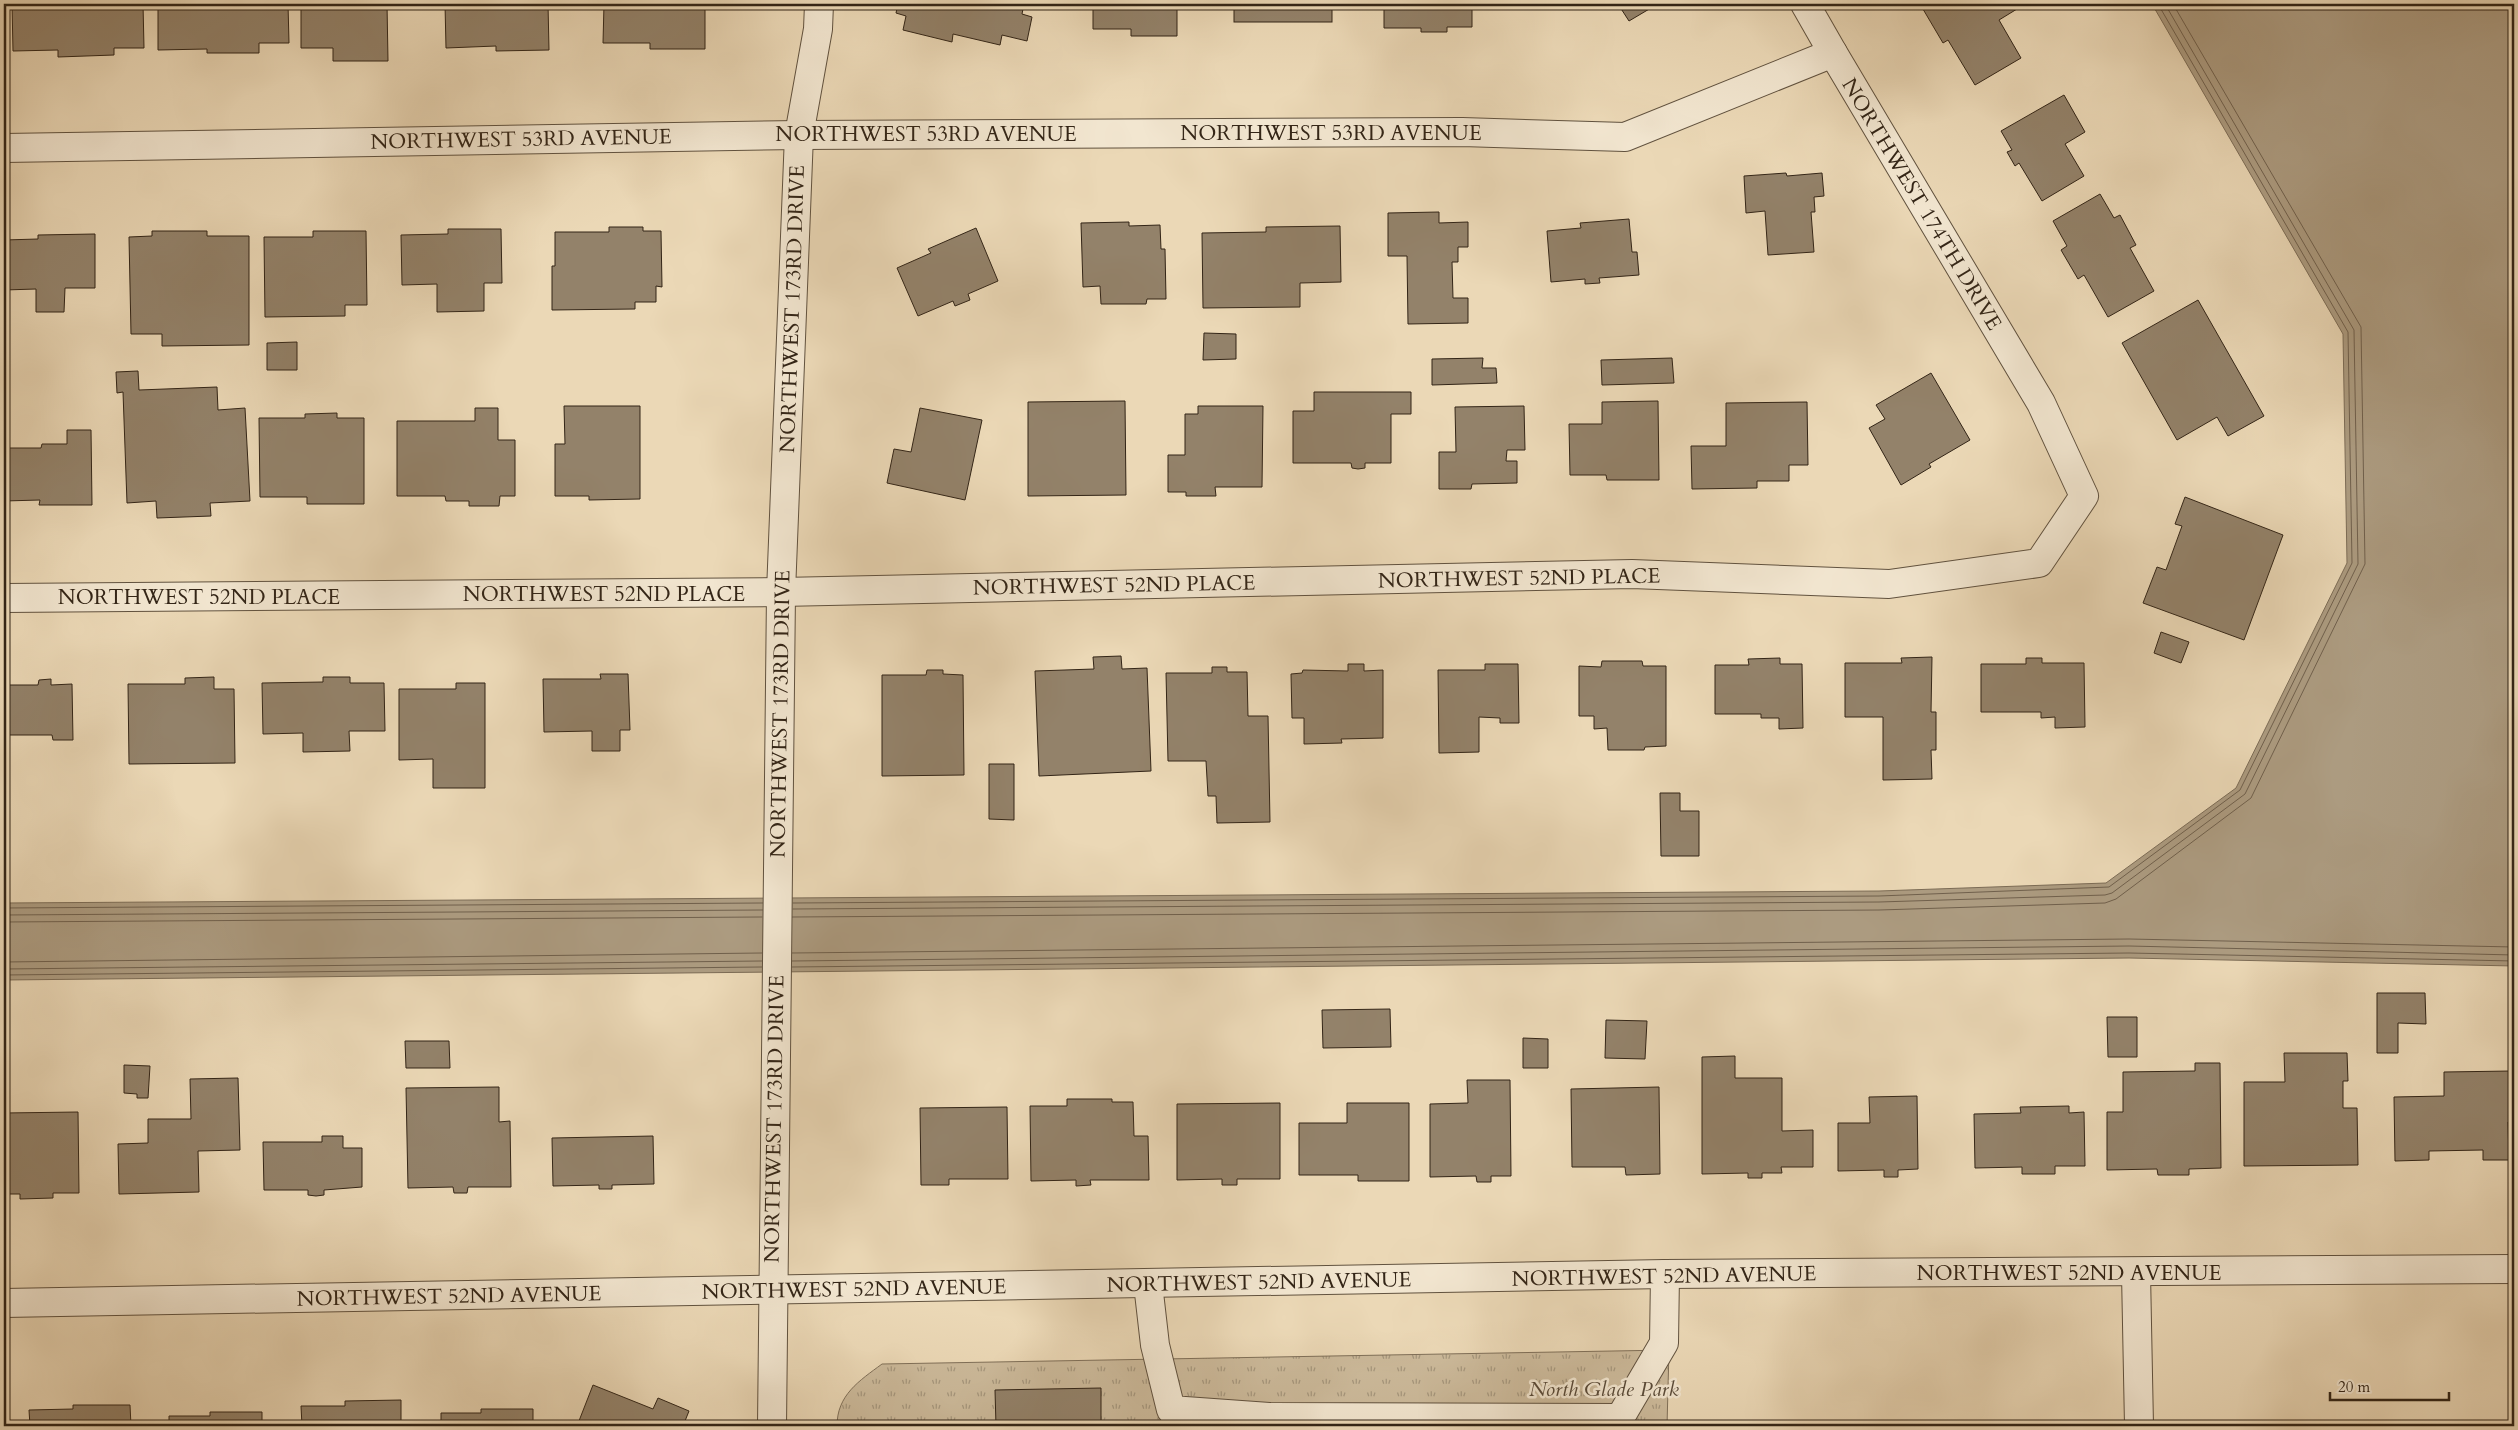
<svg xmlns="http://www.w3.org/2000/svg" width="2518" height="1430" viewBox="0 0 2518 1430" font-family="Cardo,serif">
  <defs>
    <pattern id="grass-tufts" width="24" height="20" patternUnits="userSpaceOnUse" patternTransform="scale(1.25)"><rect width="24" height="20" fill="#ccba9b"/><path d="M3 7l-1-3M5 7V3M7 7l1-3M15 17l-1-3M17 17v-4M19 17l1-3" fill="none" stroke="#a6977d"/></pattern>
  </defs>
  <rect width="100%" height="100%" fill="#ebd8b6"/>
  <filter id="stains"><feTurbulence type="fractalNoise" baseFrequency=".004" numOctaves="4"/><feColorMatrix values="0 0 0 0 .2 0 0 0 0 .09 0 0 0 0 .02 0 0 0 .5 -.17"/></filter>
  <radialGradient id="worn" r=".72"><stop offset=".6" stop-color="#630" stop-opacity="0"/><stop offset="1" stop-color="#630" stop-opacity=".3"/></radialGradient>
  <path fill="url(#grass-tufts)" stroke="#807059" d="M1669 1350 1667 1426H837C837 1395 859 1381 882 1364Z"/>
  <polygon fill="#ac9b80" stroke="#7c6c56" points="2152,4 2514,4 2514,966 2129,958 4,980 4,903 1879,891 2106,883 2236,788 2347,563 2343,334"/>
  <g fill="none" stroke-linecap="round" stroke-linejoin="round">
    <g stroke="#70604c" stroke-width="1">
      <polyline points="793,903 1879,896 2109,887 2240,790 2352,563 2348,332 2158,4"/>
      <polyline points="4,908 763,903"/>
      <polyline points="793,909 1879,902 2105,895 2112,893 2245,794 2358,564 2354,330 2165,4"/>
      <polyline points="4,915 763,910"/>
      <polyline points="792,917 1879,910 2105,903 2116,899 2251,798 2365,564 2361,327 2173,4"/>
      <polyline points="4,922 762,917"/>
      <polyline points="792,953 2129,939 2514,947"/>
      <polyline points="792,961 2129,946 2514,955"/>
      <polyline points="4,962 762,953"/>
      <polyline points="792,967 2129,953 2514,961"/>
      <polyline points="4,969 762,961"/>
      <polyline points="4,975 762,967"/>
    </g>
  </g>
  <g fill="#93826a" stroke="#332517">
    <polygon points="12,4 143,4 144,48 114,48 114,55 58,57 58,50 13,51"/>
    <polygon points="158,4 288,4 289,43 259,43 259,53 207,53 207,49 158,50"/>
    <polygon points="301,4 387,4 388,61 333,61 333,48 301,48"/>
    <polygon points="445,4 548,4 549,50 496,51 496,46 446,48"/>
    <polygon points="604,4 705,4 705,49 650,49 650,43 603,43"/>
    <polygon points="898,4 1024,4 1022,14 1032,17 1027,41 1002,35 1000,45 953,34 952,42 903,30 906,16 896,13"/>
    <polygon points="1093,4 1177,4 1177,36 1131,36 1131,29 1093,29"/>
    <rect x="1234" y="4" width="98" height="18"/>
    <polygon points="1384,4 1472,4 1472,27 1447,27 1447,32 1421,32 1421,28 1384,28"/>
    <polygon points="1618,4 1655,4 1656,5 1629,21"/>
    <polygon points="1920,4 2013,4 2017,9 1999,20 2021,58 1975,85 1948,40 1943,43"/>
    <polygon points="2064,95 2085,132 2065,144 2084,176 2042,201 2019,163 2015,166 2007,152 2012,150 2001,131"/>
    <polygon points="1786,173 1787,176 1822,173 1824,196 1814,197 1815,212 1811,212 1814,252 1768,255 1765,211 1746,213 1744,176"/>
    <polygon points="2100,194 2114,218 2120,215 2136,245 2130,248 2154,291 2108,317 2084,275 2078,279 2061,250 2067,246 2053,221"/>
    <polygon points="1439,212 1439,223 1468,222 1468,247 1458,247 1458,262 1452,262 1453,298 1468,298 1468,323 1408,324 1407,256 1388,256 1388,213"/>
    <polygon points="1629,219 1632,252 1637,252 1639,275 1599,278 1600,283 1585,284 1585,279 1551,282 1547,231 1581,228 1580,223"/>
    <polygon points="1129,222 1129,226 1160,225 1161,249 1165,249 1166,299 1147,299 1146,304 1101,304 1100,286 1083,287 1081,223"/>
    <polygon points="1340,226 1341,282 1300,283 1300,307 1203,308 1202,233 1266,232 1266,227"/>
    <polygon points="609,227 643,227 643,231 661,231 662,287 656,286 656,302 635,302 635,309 552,310 552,266 555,266 555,232 609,232"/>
    <polygon points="976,228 998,281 968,294 970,300 955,306 953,301 918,316 897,268 931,253 928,249"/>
    <polygon points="448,229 501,229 502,283 484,283 484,311 437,312 437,284 402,285 401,235 448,234"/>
    <polygon points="152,231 207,231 207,236 249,236 249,345 162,346 162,334 131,334 129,237 152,236"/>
    <polygon points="313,231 366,231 367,305 345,305 345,316 265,317 264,237 313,237"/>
    <polygon points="95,234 95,288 65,288 64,312 36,312 36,289 4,290 4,240 38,239 38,235"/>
    <polygon points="2198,300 2264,416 2228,436 2217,417 2177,440 2122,343"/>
    <polygon points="1204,333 1236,334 1236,359 1203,360"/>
    <polygon points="297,342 297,370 267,370 267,343"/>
    <polygon points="1483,358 1482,368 1496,368 1497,383 1432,385 1432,359"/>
    <polygon points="1672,358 1674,383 1602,385 1601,360"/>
    <polygon points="138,371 139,390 217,387 218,410 245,408 250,501 210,503 211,516 157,518 156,501 127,503 123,392 117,393 116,372"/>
    <polygon points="1931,373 1970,440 1929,464 1931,467 1901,485 1869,428 1885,419 1876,405"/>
    <polygon points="1314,392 1411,392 1411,414 1391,414 1391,463 1365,463 1365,468 1358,469 1352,468 1351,463 1293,463 1293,411 1314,411"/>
    <polygon points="1125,401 1126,495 1028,496 1028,402"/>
    <polygon points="1658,401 1659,480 1607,480 1606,475 1570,475 1569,424 1602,424 1602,402"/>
    <polygon points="1807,402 1808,465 1789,465 1789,481 1757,481 1757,488 1692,489 1691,446 1726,446 1726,403"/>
    <polygon points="564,406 640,406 640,499 589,500 589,496 555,496 555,444 565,444"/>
    <polygon points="1198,406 1263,406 1262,487 1215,487 1216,496 1186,496 1186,492 1168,492 1168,455 1185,455 1185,414 1198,414"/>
    <polygon points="1524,406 1525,450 1507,450 1506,461 1517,461 1517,483 1472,484 1471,489 1439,489 1439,452 1456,452 1455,407"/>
    <polygon points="475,408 498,408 498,440 515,440 515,496 500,496 499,506 469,506 469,501 446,501 445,496 397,496 397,421 475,421"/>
    <polygon points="920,408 982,420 965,500 887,483 894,449 911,452"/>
    <polygon points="337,413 337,418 364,418 364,504 307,504 307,497 260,497 259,418 305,418 305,414"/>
    <polygon points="67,430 91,430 92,505 39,505 40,500 4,501 4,448 41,448 42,444 67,444"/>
    <polygon points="2185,497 2283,535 2244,640 2143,603 2157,567 2166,570 2182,526 2175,524"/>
    <polygon points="2161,632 2189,642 2181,663 2154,653"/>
    <polygon points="1121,656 1122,669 1147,668 1151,771 1039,776 1035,671 1094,669 1093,657"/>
    <polygon points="1932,657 1931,712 1936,712 1936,750 1931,750 1932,779 1883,780 1883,717 1845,717 1845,663 1902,663 1901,658"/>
    <polygon points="1780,658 1780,664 1802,664 1803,728 1779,729 1779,718 1761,718 1761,714 1715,714 1715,665 1749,665 1748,659"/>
    <polygon points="2026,658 2042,658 2042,663 2084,663 2085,727 2055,728 2055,717 2041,718 2041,712 1981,712 1981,664 2026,664"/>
    <polygon points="1602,661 1642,661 1643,666 1666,666 1666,746 1645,747 1644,750 1608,750 1607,728 1594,729 1594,716 1579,716 1579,666 1601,667"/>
    <polygon points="1348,664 1364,664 1364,671 1383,670 1383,738 1341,739 1342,743 1304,744 1304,718 1292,718 1291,674 1302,673 1303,670 1348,671"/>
    <polygon points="1485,664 1518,664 1519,723 1500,723 1500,718 1479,717 1479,752 1439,753 1438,670 1485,670"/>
    <polygon points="1212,667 1227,667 1227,672 1247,672 1248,716 1268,716 1270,822 1217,823 1216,796 1208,796 1206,761 1168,761 1166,673 1212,673"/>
    <polygon points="927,670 943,670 943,674 963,675 964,775 882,776 882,675 926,675"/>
    <polygon points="600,674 628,674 630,730 620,730 620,751 592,751 592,731 544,732 543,679 601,679"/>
    <polygon points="214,677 214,689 234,689 235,763 129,764 128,684 185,684 185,678"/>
    <polygon points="323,677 350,677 350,683 384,683 385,731 349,731 350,751 303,752 303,733 263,734 262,683 323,682"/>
    <polygon points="51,679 51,685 72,684 73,740 53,740 52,735 4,735 4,685 38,685 39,680"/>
    <polygon points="456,683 485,683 485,788 433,788 433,759 399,760 399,689 456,689"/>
    <polygon points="989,764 1014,764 1014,820 989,819"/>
    <polygon points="1660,793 1680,793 1680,811 1699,811 1699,856 1661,856"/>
    <polygon points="2377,993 2425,993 2426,1024 2398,1023 2398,1053 2377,1053"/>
    <polygon points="1390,1009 1391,1047 1323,1048 1322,1010"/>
    <polygon points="2107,1017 2137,1017 2137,1057 2108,1057"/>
    <polygon points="1606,1020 1647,1021 1645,1059 1605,1058"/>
    <polygon points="1523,1038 1548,1039 1548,1068 1523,1068"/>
    <polygon points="405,1041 449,1041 450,1068 406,1068"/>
    <polygon points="2284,1053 2347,1053 2348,1081 2343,1081 2343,1108 2357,1108 2358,1165 2244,1166 2244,1082 2285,1082"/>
    <polygon points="1735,1056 1735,1078 1782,1078 1782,1131 1813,1130 1813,1167 1781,1167 1782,1173 1762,1173 1762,1178 1748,1178 1748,1173 1702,1174 1702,1057"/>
    <polygon points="2195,1063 2220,1063 2221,1168 2189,1169 2189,1175 2158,1175 2157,1169 2107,1170 2107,1112 2123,1112 2123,1072 2195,1071"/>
    <polygon points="124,1065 150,1066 148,1098 137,1098 137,1094 124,1093"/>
    <polygon points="2511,1071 2512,1122 2508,1122 2509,1160 2483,1160 2483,1150 2429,1151 2429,1160 2395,1161 2394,1097 2444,1096 2444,1072"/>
    <polygon points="238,1078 240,1150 198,1151 199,1192 119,1194 118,1144 148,1143 148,1119 191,1119 190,1079"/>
    <polygon points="1467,1080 1510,1080 1511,1176 1491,1176 1491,1182 1477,1182 1476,1176 1430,1177 1430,1104 1468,1103"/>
    <polygon points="499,1087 499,1122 510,1121 511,1187 468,1187 467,1193 454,1193 453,1187 408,1188 406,1088"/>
    <polygon points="1659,1087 1660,1174 1626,1175 1625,1167 1572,1167 1571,1089"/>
    <polygon points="1917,1096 1918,1169 1898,1170 1898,1177 1884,1177 1884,1170 1838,1171 1838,1123 1870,1123 1869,1097"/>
    <polygon points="1067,1099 1112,1099 1112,1102 1133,1102 1134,1136 1148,1136 1149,1180 1090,1180 1091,1185 1076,1186 1076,1180 1031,1181 1030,1106 1067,1106"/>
    <polygon points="1280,1103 1280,1179 1237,1179 1237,1185 1222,1185 1222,1179 1177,1180 1177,1104"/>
    <polygon points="1347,1103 1409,1103 1409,1181 1358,1181 1358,1175 1299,1175 1299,1123 1347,1123"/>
    <polygon points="2069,1106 2069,1113 2084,1112 2085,1166 2055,1166 2055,1174 2022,1174 2022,1167 1975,1168 1974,1114 2021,1113 2020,1107"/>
    <polygon points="1007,1107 1008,1179 949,1179 949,1185 921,1185 920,1108"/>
    <polygon points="78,1112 79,1193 53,1193 53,1198 20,1199 20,1194 4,1194 4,1113"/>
    <polygon points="322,1136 343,1136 343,1148 362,1148 362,1187 324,1190 324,1195 316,1196 308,1195 308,1190 264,1190 263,1142 322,1142"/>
    <polygon points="653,1136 654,1184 612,1185 612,1189 599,1189 599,1185 553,1186 552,1138"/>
    <polygon points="593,1385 653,1409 658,1398 689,1411 683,1426 577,1426"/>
    <polygon points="1101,1388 1101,1426 996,1426 995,1390"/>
    <polygon points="401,1400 401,1426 302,1426 301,1406 345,1406 345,1401"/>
    <polygon points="73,1405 130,1405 131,1426 30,1426 29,1410 73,1409"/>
    <polygon points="481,1409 533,1409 533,1426 441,1426 441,1413 481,1413"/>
    <polygon points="210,1412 262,1412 262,1426 169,1426 169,1416 210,1416"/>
  </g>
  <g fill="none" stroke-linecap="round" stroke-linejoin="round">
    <g stroke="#61523f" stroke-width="30">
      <g id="minor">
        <polyline points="4,148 799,135 1462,132 1625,137 1833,53"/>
        <polyline points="4,598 781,592 1632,574 1889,584 2039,563 2084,496 2041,403 1833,53 1805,4"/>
        <polyline points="2136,1273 2139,1426"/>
        <polyline points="1148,1284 1155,1345 1171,1410 1269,1417 1620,1418 1664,1343 1665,1274"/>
        <polyline points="4,1303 1665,1274 2514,1269"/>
        <polyline points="772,1426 781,592 799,135 818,29 819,4"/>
      </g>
    </g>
    <use href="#minor" stroke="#f2e6d0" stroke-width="28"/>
  </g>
  <g text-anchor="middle" stroke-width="5" stroke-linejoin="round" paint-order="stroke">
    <g font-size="21" fill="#332517" stroke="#f2e6d0">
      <text x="1331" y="140">NORTHWEST 53RD AVENUE</text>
      <text x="926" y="141">NORTHWEST 53RD AVENUE</text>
      <text transform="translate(521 139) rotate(-1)" y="7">NORTHWEST 53RD AVENUE</text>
      <text transform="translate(1922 204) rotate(59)" y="7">NORTHWEST 174TH DRIVE</text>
      <text transform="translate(792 309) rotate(-88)" y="7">NORTHWEST 173RD DRIVE</text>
      <text transform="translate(1519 578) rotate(-1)" y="7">NORTHWEST 52ND PLACE</text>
      <text transform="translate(1114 585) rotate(-1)" y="7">NORTHWEST 52ND PLACE</text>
      <text x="604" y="601">NORTHWEST 52ND PLACE</text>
      <text x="199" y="604">NORTHWEST 52ND PLACE</text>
      <text transform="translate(780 714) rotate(-89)" y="7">NORTHWEST 173RD DRIVE</text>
      <text transform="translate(774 1119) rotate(-89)" y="7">NORTHWEST 173RD DRIVE</text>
      <text x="2069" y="1280">NORTHWEST 52ND AVENUE</text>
      <text transform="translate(1664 1276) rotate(-1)" y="7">NORTHWEST 52ND AVENUE</text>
      <text transform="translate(1259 1282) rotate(-1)" y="7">NORTHWEST 52ND AVENUE</text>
      <text transform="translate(854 1289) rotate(-1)" y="7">NORTHWEST 52ND AVENUE</text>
      <text transform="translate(449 1296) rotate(-1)" y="7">NORTHWEST 52ND AVENUE</text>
    </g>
    <g font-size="21" font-style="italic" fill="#594a38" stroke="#f2e6d0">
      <text x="1604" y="1396">North Glade Park</text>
    </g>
  </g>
  <rect width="2518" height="1430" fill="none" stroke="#ebd8b6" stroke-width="20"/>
  <rect x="5" y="5" width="2508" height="1420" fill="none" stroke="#332517" stroke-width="2.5"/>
  <rect x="10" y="10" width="2498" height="1410" fill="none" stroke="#332517"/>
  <path d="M2330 1392v8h119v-8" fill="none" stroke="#332517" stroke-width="2.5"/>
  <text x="2338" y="1392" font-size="15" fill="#332517" stroke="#f2e6d0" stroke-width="4" paint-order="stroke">20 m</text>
  <rect width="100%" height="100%" filter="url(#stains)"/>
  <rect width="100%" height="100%" fill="url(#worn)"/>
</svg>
